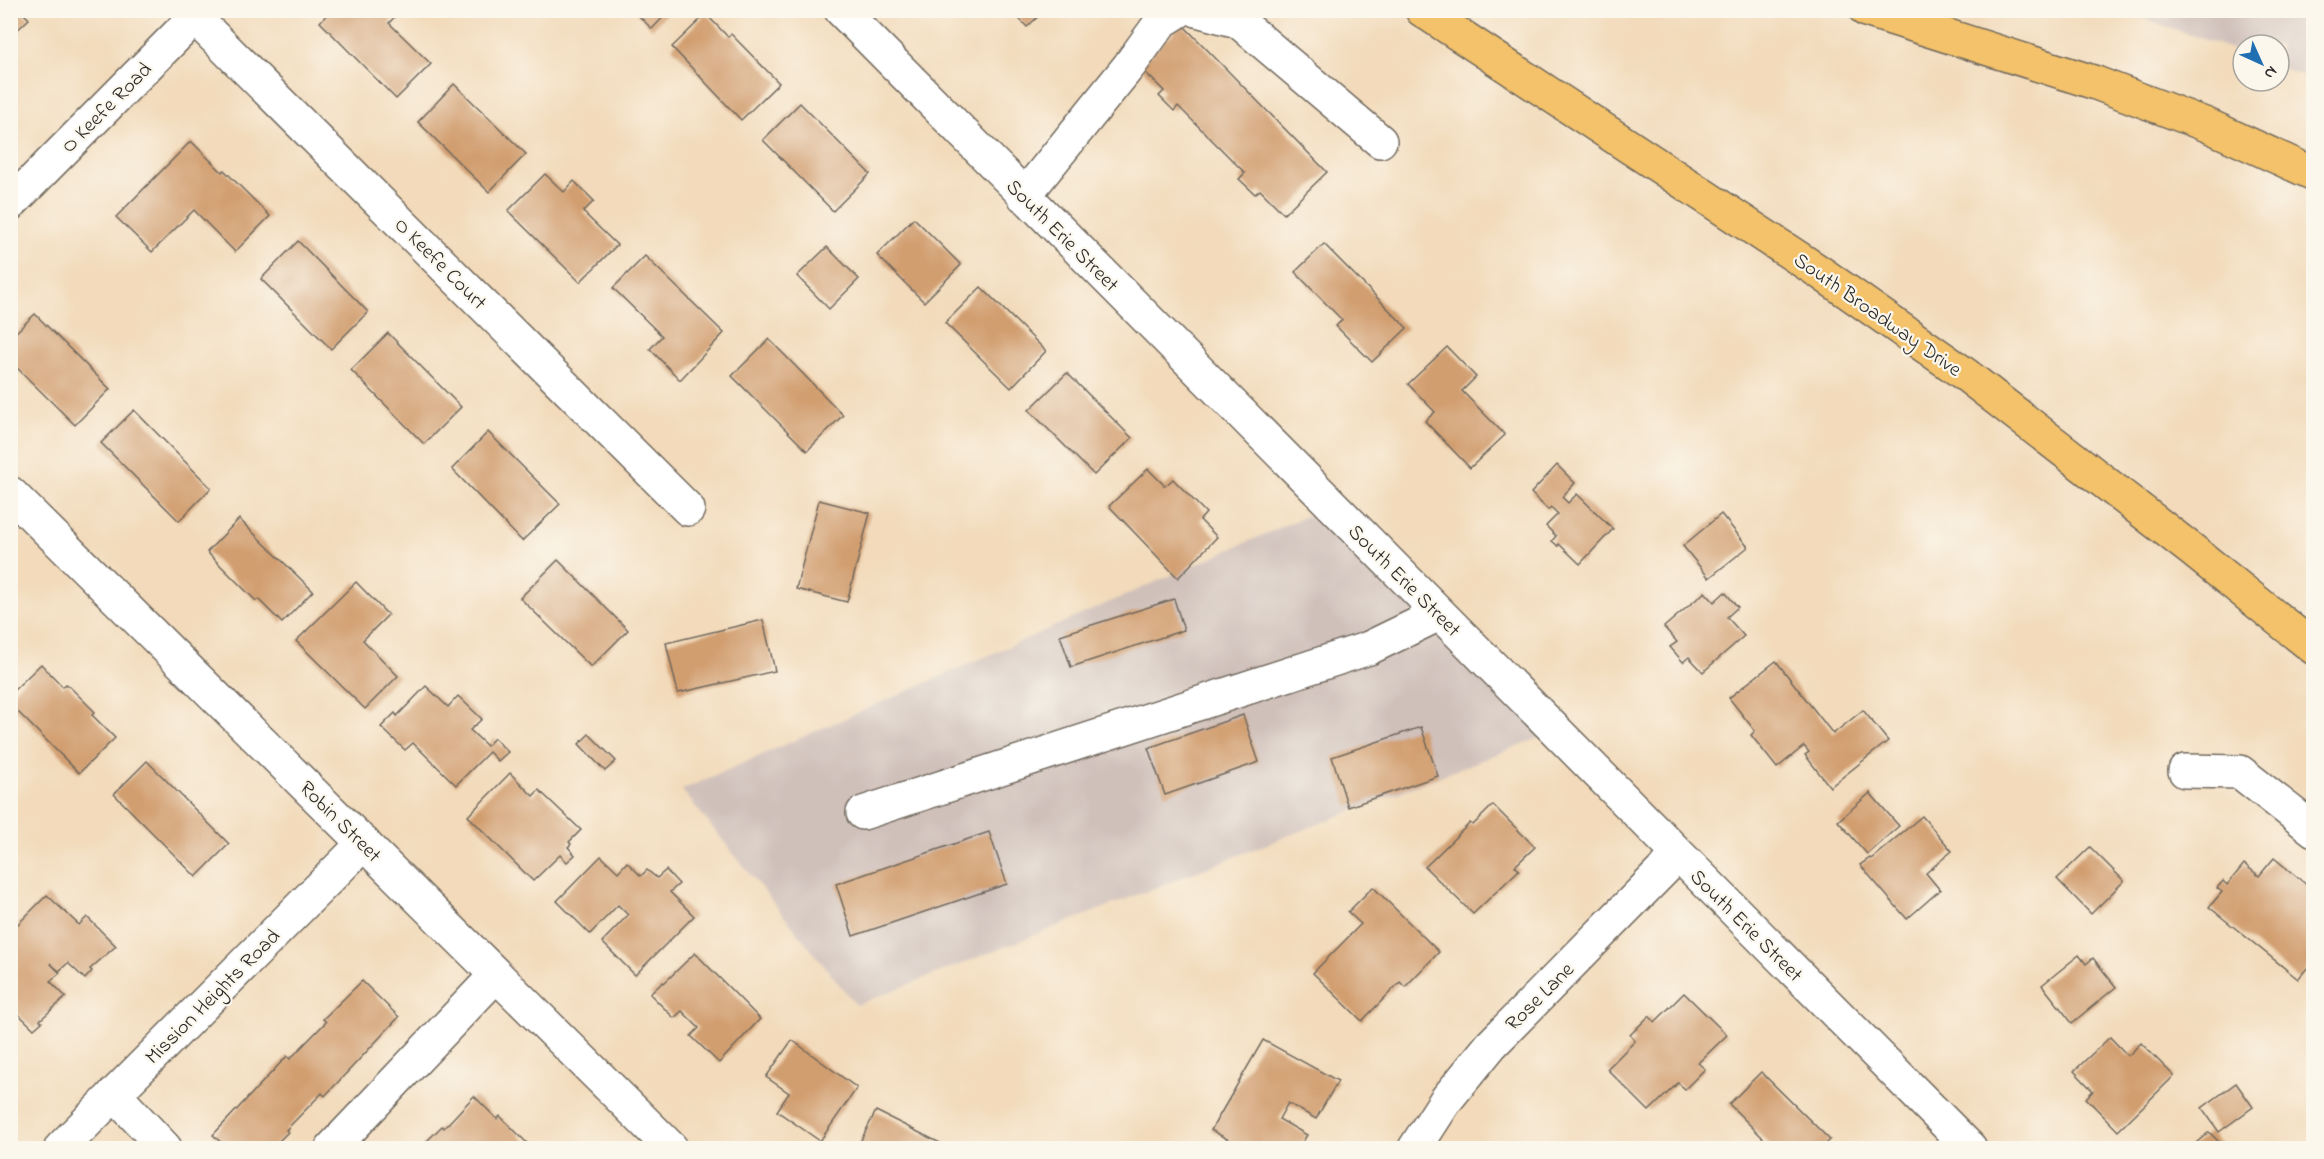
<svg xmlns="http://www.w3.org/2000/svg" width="2324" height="1159" viewBox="0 0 2324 1159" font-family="'Indie Flower',sans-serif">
  <rect width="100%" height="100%" fill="#fbf7ec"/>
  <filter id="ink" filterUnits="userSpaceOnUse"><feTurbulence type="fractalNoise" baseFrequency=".0167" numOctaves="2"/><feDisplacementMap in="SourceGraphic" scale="12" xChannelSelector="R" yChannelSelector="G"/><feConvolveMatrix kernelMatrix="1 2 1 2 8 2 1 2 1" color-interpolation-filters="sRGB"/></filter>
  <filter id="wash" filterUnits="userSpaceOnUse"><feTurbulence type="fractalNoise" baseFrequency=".008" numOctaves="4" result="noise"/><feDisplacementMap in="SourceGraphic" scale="24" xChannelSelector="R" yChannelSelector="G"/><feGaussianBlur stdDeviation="1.35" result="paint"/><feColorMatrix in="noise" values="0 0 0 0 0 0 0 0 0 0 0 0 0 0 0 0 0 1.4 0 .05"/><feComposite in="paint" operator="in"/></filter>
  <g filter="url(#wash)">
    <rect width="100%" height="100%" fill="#f2daba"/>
    <g fill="#cfc0ba">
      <polygon points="2122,11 2313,11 2313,80 2279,67 2279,45 2243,45 2243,53"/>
      <polygon points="1331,505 1556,731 856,1005 682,790"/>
    </g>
    <g id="blocks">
      <g fill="#d19e70">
        <polygon points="10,10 20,10 29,19 10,37"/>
        <polygon points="331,10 401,10 389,23 431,64 396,99 320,22"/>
        <polygon points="633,10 670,10 652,29"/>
        <polygon points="1011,10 1045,10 1027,27"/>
        <polygon points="706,14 728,37 731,34 779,83 741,120 672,47"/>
        <polygon points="1182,24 1327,172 1284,214 1260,190 1255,194 1239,179 1245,173 1178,106 1174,111 1159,96 1164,91 1139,66"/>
        <polygon points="454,84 526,154 489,192 418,122"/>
        <polygon points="800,103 870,174 833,211 763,140"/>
        <polygon points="191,141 222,172 224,170 270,216 235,252 194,210 152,252 116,217"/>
        <polygon points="545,174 564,192 574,181 594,201 583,212 617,245 580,282 508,211"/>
        <polygon points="914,218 961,265 924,302 877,255"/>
        <polygon points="298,241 368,312 331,349 261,279"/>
        <polygon points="1324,244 1407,328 1372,362 1336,326 1342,320 1295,272"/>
        <polygon points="827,247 859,279 829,309 797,276"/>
        <polygon points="645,256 724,333 680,380 650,349 662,336 613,288"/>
        <polygon points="981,287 1046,351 1011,388 945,323"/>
        <polygon points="35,314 110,389 75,425 10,361 10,338"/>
        <polygon points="388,333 461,407 424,444 351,370"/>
        <polygon points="769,339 843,415 807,451 732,376"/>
        <polygon points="1447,347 1476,377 1462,391 1505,435 1470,468 1425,421 1435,412 1408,384"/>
        <polygon points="1067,373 1132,438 1094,475 1029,410"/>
        <polygon points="134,410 211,488 179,521 101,443"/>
        <polygon points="488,432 560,504 522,541 452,469"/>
        <polygon points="1557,465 1575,483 1562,497 1568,503 1577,494 1613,529 1580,564 1559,544 1558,546 1552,541 1556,536 1546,526 1558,514 1551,507 1548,510 1531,493"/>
        <polygon points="1148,469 1165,486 1173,479 1206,513 1200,520 1217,537 1178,578 1109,506"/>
        <polygon points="819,500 870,513 847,602 796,589"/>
        <polygon points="1721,514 1748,547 1709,578 1683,546"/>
        <polygon points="239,519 313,591 282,623 258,599 256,601 207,552"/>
        <polygon points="558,560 628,630 591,667 520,598"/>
        <polygon points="356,582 388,615 363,640 398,676 365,709 296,641"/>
        <polygon points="1705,592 1714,602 1725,592 1735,604 1738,607 1727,617 1744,636 1703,672 1689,657 1683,662 1670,647 1677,642 1664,627"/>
        <polygon points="1174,599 1184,630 1071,667 1060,635"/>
        <polygon points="763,620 775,671 678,693 666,643"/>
        <polygon points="1776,661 1833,734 1863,710 1888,741 1830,787 1805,755 1809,752 1804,746 1777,768 1751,735 1755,731 1729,698"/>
        <polygon points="41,664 63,687 66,684 68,685 95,712 92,715 115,738 79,773 10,704 10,694"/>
        <polygon points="426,686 448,707 458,696 482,719 470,730 487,746 494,738 508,752 498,761 489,752 456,785 413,743 405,750 381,727 395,713 397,716"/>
        <polygon points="1243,715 1259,762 1165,795 1148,748"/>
        <polygon points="1421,727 1438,776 1348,807 1332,757"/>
        <polygon points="589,734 616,761 605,771 579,744"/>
        <polygon points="147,761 229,844 196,877 114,794"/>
        <polygon points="510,773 533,796 539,790 581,830 569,842 571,844 568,847 575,855 567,862 560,855 533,881 468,816"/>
        <polygon points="1870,793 1899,826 1867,854 1838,821"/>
        <polygon points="1493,805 1535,847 1515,866 1519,870 1473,914 1425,867 1470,823 1473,825"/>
        <polygon points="1922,816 1952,851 1926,873 1940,890 1907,919 1860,865 1870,858 1871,859"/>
        <polygon points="989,832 1007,884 853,936 836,884"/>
        <polygon points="2090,847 2124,881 2091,914 2057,879"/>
        <polygon points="601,856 618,872 627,862 641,876 647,870 657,878 666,870 679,884 670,892 694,916 635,975 602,942 628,915 618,905 590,934 557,901"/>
        <polygon points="2274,858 2314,891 2314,960 2298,979 2209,907 2222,892 2217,888 2223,881 2227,885 2244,864 2259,876"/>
        <polygon points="1373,887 1439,952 1405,987 1400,982 1362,1021 1313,973 1361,924 1348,912"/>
        <polygon points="47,895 79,925 87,917 116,946 90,969 92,971 85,979 68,963 59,971 50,963 60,973 50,981 66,997 40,1020 42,1022 34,1029 10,1006 10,994 13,992 10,990 10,932"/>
        <polygon points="695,953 760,1019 719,1063 691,1036 699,1028 682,1011 674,1018 650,994 663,982 664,983"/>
        <polygon points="2079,955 2086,964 2093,958 2116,987 2072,1023 2042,985"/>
        <polygon points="362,981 399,1017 325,1096 322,1093 286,1130 288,1132 272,1148 227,1148 213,1135 287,1056 290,1059 326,1022 323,1019"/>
        <polygon points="1684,993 1727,1035 1698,1063 1705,1069 1685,1089 1678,1083 1649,1111 1607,1069 1635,1041 1630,1035 1649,1016 1655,1022"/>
        <polygon points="2110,1037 2128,1056 2141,1043 2174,1076 2118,1131 2086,1098 2093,1091 2074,1071"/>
        <polygon points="792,1040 857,1088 820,1141 777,1111 789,1093 766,1077"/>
        <polygon points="1263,1040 1338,1081 1316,1119 1288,1103 1279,1119 1307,1135 1299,1148 1243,1148 1211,1130"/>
        <polygon points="1761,1072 1830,1140 1822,1148 1773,1148 1729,1104"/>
        <polygon points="2236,1083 2253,1107 2219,1132 2202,1108"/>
        <polygon points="474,1096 497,1119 500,1116 528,1144 525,1147 527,1148 421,1147 442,1126 444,1128"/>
        <polygon points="876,1111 950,1148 857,1148"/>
        <polygon points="2209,1132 2225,1148 2190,1148"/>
      </g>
    </g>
  </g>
  <g filter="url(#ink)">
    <use href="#blocks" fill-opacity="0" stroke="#71685d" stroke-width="1.5"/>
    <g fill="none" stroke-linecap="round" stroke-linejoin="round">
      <g stroke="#71685d" stroke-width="36">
        <g id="minor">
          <polyline points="187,10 688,509"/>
          <polyline points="841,10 1970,1148"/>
          <polyline points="1197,10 1238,21 1380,141"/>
          <polyline points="1024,196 1129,66 1161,22 1180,10"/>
          <polyline points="10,204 202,10"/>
          <polyline points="10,493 671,1148"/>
          <polyline points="2185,771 2240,772 2314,830"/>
          <polyline points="863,813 1369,648 1439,614"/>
          <polyline points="114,1094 165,1148"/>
          <polyline points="61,1148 364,843"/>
          <polyline points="332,1148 496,975"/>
          <polyline points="1415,1148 1446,1100 1491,1045 1678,855"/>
        </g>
      </g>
      <g stroke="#71685d" stroke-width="36">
        <g id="major">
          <polyline points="1422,10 1821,273 1966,375 2192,550 2314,648"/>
          <polyline points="1866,10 2096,83 2207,125 2314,174"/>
        </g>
      </g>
      <use href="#minor" stroke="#fff" stroke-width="33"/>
      <use href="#major" stroke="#f3c26a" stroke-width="33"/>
    </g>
  </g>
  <g text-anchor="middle" stroke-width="4.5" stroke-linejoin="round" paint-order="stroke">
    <g font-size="21" fill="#2b2b2b" stroke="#fbf7ec">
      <text transform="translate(106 107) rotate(-45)" y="7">O Keefe Road</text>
      <text transform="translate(1063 235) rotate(45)" y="7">South Erie Street</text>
      <text transform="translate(441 263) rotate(45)" y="7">O Keefe Court</text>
      <text transform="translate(1878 314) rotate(35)" y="7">South Broadway Drive</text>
      <text transform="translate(1405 580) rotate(45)" y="7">South Erie Street</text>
      <text transform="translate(341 821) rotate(45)" y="7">Robin Street</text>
      <text transform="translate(1747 925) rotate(45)" y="7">South Erie Street</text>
      <text transform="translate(212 996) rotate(-45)" y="7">Mission Heights Road</text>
      <text transform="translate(1539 996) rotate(-45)" y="7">Rose Lane</text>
    </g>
  </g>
  <rect width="2324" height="1159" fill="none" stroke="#fbf7ec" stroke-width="36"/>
  <g transform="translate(2261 63) rotate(135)"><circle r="28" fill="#fbf7ec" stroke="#a8a59f" stroke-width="1.5"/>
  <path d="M0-4.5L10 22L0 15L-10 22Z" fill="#1f6fb2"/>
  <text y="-9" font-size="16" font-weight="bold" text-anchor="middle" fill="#2b2b2b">N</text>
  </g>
</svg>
